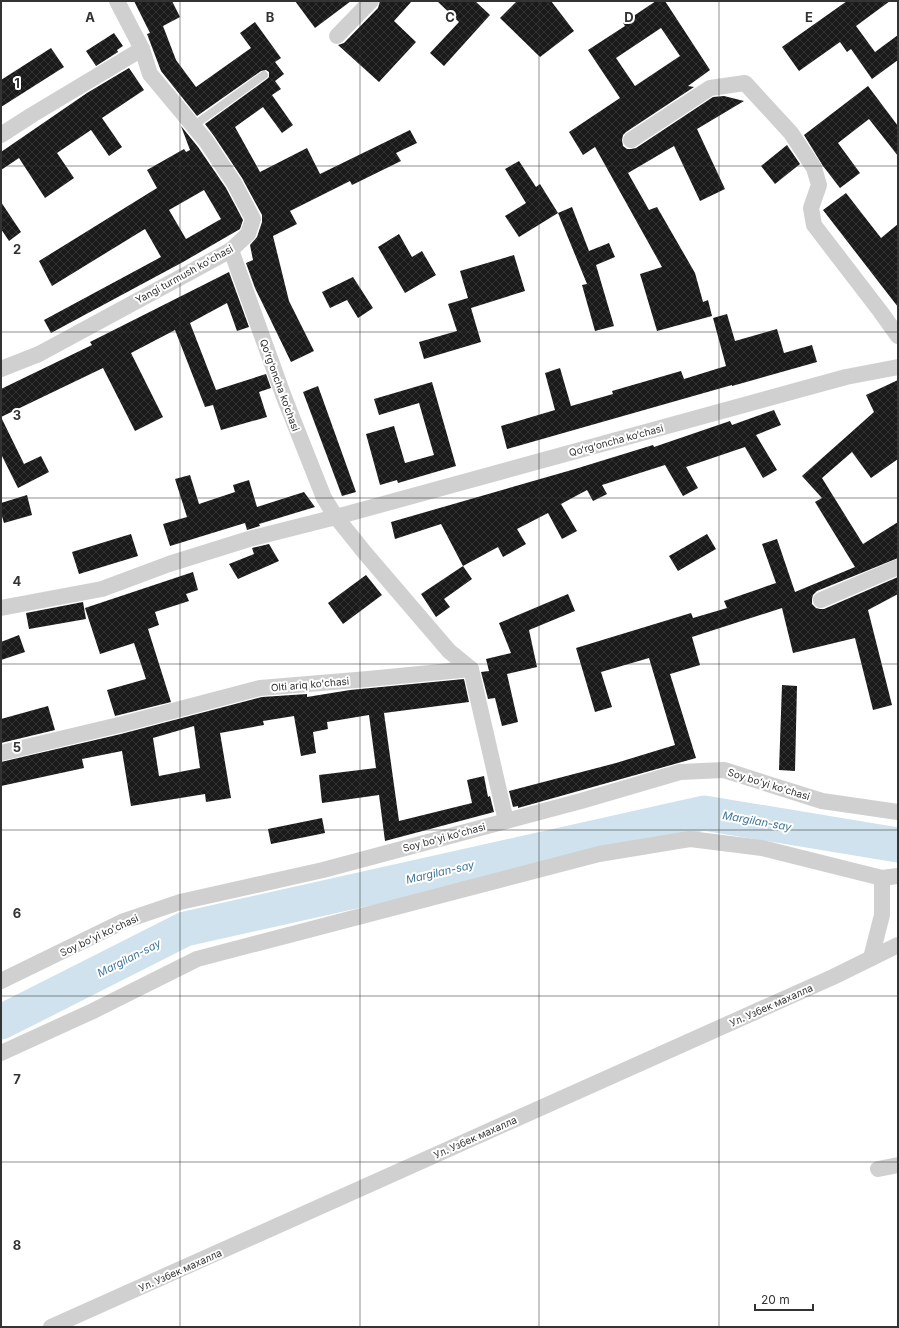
<svg xmlns="http://www.w3.org/2000/svg" width="899" height="1328" viewBox="0 0 899 1328" font-family="Inter,sans-serif">
  <defs>
    <pattern id="building-cross-hatch" width="8" height="8" patternUnits="userSpaceOnUse"><rect width="8" height="8" fill="#1a1a1a"/><path d="M0 0l8 8M0 8l8-8" fill="none" stroke="#333"/></pattern>
  </defs>
  <rect width="100%" height="100%" fill="#fff"/>
  <g fill="none" stroke-linecap="round" stroke-linejoin="round">
    <polyline stroke="#cfe2ee" stroke-width="35" points="1,1022 185,929 704,813 898,845"/>
  </g>
  <g fill="url(#building-cross-hatch)" fill-rule="evenodd">
    <polygon points="134,1 172,1 180,17 163,26 176,60 196,87 251,48 240,33 255,22 281,58 275,62 284,74 275,81 281,89 272,95 293,125 282,133 263,107 235,127 260,172 307,148 320,174 410,130 417,143 396,153 401,161 352,185 350,181 290,211 297,224 273,236 289,301 314,351 291,362 255,288 246,263 253,260 250,245 257,237 262,222 262,215 242,178 214,136 205,124 267,79 269,77 269,72 266,70 261,71 197,116 161,71 147,34 150,33"/>
    <polygon points="295,1 351,1 315,28"/>
    <polygon points="380,1 412,1 394,21 416,42 379,82 338,45 344,43 378,8"/>
    <polygon points="437,1 475,1 490,15 444,66 430,53 459,22"/>
    <polygon points="517,1 551,1 574,31 540,57 500,18"/>
    <path d="M656 1H665L710 70 688 86 694 87 626 132 623 135 622 140 623 146 627 149H631L636 148 713 97 724 96 744 101 697 129 725 189 700 201 674 146 628 173 649 210 657 207 695 273 703 302 708 300 712 316 657 331 640 274 662 267 595 147 583 155 569 132 620 98 588 50 625 26 623 23ZM661 28 680 56 635 86 616 58Z"/>
    <polygon points="847,1 890,1 856,26 875,52 898,35 898,60 872,79 851,49 847,52 840,42 799,71 782,47"/>
    <polygon points="114,33 123,46 117,50 118,52 96,66 86,51"/>
    <polygon points="51,48 64,67 1,107 1,80"/>
    <polygon points="129,68 144,90 102,118 122,147 109,156 91,130 57,153 74,178 45,198 19,158 1,170 1,152 87,93"/>
    <polygon points="868,86 898,126 898,156 869,119 838,143 860,173 840,188 823,166 804,135"/>
    <path d="M181 126 198 147 226 188 243 220 240 229 183 262 51 333 44 320 161 257 145 229 52 286 39 261 157 188 147 170 184 149 186 152 190 150ZM204 190 221 219 186 239 169 210Z"/>
    <polygon points="787,145 800,164 775,184 761,166"/>
    <polygon points="519,161 536,187 540,184 558,213 519,237 505,216 526,203 505,169"/>
    <polygon points="846,193 881,238 898,224 898,307 823,210"/>
    <polygon points="1,202 21,232 9,241 1,229"/>
    <polygon points="572,207 589,251 609,243 615,257 596,265 614,326 595,331 582,285 587,284 558,213"/>
    <polygon points="399,234 412,257 422,251 436,275 405,293 378,247"/>
    <polygon points="514,255 525,291 471,308 481,342 424,359 419,342 457,331 448,304 468,298 460,271"/>
    <polygon points="229,272 249,327 237,331 227,303 190,323 216,390 266,374 271,388 259,392 267,417 221,430 213,405 205,407 175,330 131,353 163,417 135,431 103,368 1,417 1,389 92,345 90,342"/>
    <polygon points="353,277 373,308 358,318 347,300 330,308 322,292"/>
    <polygon points="727,314 735,341 777,329 784,353 812,345 817,362 732,386 732,385 507,449 501,426 555,410 545,373 560,368 571,406 613,394 612,391 681,371 684,379 726,366 713,318"/>
    <polygon points="898,380 898,459 871,478 852,452 822,478 863,544 898,522 898,558 817,591 813,595 812,599 812,604 816,608 820,609 824,609 898,577 898,594 868,610 892,705 873,710 855,638 793,653 782,608 692,637 700,665 670,674 696,758 518,808 518,806 513,807 509,791 616,763 675,745 649,658 601,672 612,707 595,712 576,648 691,613 693,618 727,608 724,601 776,583 762,544 777,539 795,592 855,567 815,502 822,498 802,476 874,412 866,395"/>
    <polygon points="432,382 456,466 398,483 397,480 380,485 366,434 394,426 405,463 434,455 419,403 379,415 374,399"/>
    <polygon points="318,386 356,492 342,496 303,392"/>
    <polygon points="774,410 781,425 756,435 777,470 763,478 745,447 686,467 698,488 683,496 665,465 602,485 607,494 593,501 587,490 561,504 577,531 562,539 548,513 517,529 526,544 503,557 498,547 463,566 441,524 395,539 391,522 575,469 653,445 654,447 730,421 732,425"/>
    <polygon points="1,417 24,464 41,456 49,472 18,488 1,454"/>
    <polygon points="190,475 199,504 235,492 233,485 249,480 257,507 304,492 315,507 259,524 260,526 247,530 245,523 170,546 163,524 187,517 175,479"/>
    <polygon points="27,495 32,515 4,523 1,513 1,503"/>
    <polygon points="131,534 138,556 79,574 72,552"/>
    <polygon points="707,534 716,549 678,571 669,556"/>
    <polygon points="269,544 279,561 238,579 229,564 254,554 252,548"/>
    <polygon points="463,566 472,579 444,599 450,607 436,617 421,594"/>
    <polygon points="193,572 198,590 186,594 189,601 155,612 159,625 148,629 171,702 115,716 107,690 146,679 134,643 100,654 85,608"/>
    <polygon points="366,575 382,595 343,624 328,603"/>
    <polygon points="568,594 575,611 529,630 537,667 507,674 518,722 502,726 495,698 488,699 481,672 489,671 486,659 511,653 499,623"/>
    <polygon points="83,602 86,619 29,629 26,613"/>
    <polygon points="19,635 25,652 1,660 1,642"/>
    <path d="M464 679 469 702 384 713 399 821 472 803 467 780 484 776 488 797 490 796 494 812 385 841 379 795 322 803 319 775 376 768 369 715 327 722 328 729 313 732 316 753 301 756 294 716 263 721 264 725 220 733 231 798 206 802 205 794 131 806 122 751 82 759 84 768 1 786V762L121 734 262 697 307 694V697L350 690ZM194 726 200 768 159 776 153 738Z"/>
    <polygon points="782,685 797,686 795,771 779,770"/>
    <polygon points="48,706 55,730 1,743 1,719"/>
    <polygon points="322,818 325,833 271,844 268,829"/>
  </g>
  <g fill="none" stroke-linecap="round" stroke-linejoin="round">
    <polyline stroke="#d0d0d0" stroke-width="8" points="193,126 264,75"/>
    <g stroke="#d0d0d0" stroke-width="16">
      <polyline points="337,36 371,1"/>
      <polyline points="1,135 32,115 142,49"/>
      <polyline points="631,140 710,88 745,83 791,133 814,168 819,185 811,208 814,225 880,311 898,336"/>
      <polyline points="231,250 284,397 324,498 336,517 365,553 449,651 471,669"/>
      <polyline points="1,369 39,354 231,250 248,234 253,219 234,183 206,141 150,74 142,49 117,1"/>
      <polyline points="821,600 898,567"/>
      <polyline points="1,608 102,589 169,564 249,539 336,517 846,377 898,367"/>
      <polyline points="1,753 123,724 260,688 368,679 471,669 506,821"/>
      <polyline points="871,958 882,915 882,878"/>
      <polyline points="1,981 124,921 180,902 323,870 581,801 680,772 724,770 822,801 898,812"/>
      <polyline points="1,1053 93,1011 197,959 599,854 690,839 762,848 882,878 898,876"/>
      <polyline points="878,1169 898,1165"/>
      <polyline points="51,1327 833,977 898,945"/>
    </g>
  </g>
  <path fill="none" stroke="#333" stroke-width="1" stroke-opacity="0.55" d="M180 1V1327M360 1V1327M539 1V1327M719 1V1327M1 166H898M1 332H898M1 498H898M1 664H898M1 830H898M1 996H898M1 1162H898"/>
  <g text-anchor="middle" stroke-width="4" stroke-linejoin="round" paint-order="stroke">
    <g font-size="10" fill="#333" stroke="#fff">
      <text transform="translate(184 274) rotate(-29)" y="4">Yangi turmush ko'chasi</text>
      <text transform="translate(280 385) rotate(70)" y="4">Qo‘rg‘oncha ko‘chasi</text>
      <text transform="translate(616 440) rotate(-15)" y="4">Qo‘rg‘oncha ko‘chasi</text>
      <text transform="translate(310 684) rotate(-5)" y="4">Olti ariq ko'chasi</text>
      <text transform="translate(769 784) rotate(17)" y="4">Soy boʻyi koʻchasi</text>
      <text transform="translate(444 837) rotate(-15)" y="4">Soy boʻyi koʻchasi</text>
      <text transform="translate(99 935) rotate(-25)" y="4">Soy boʻyi koʻchasi</text>
      <text transform="translate(771 1005) rotate(-24)" y="4">Ул. Узбек махалла</text>
      <text transform="translate(475 1137) rotate(-24)" y="4">Ул. Узбек махалла</text>
      <text transform="translate(180 1270) rotate(-24)" y="4">Ул. Узбек махалла</text>
    </g>
    <g font-size="11" font-style="italic" fill="#3f7597" stroke="#fff">
      <text transform="translate(757 821) rotate(10)" y="4">Margilan-say</text>
      <text transform="translate(440 872) rotate(-13)" y="4">Margilan-say</text>
      <text transform="translate(129 958) rotate(-27)" y="4">Margilan-say</text>
    </g>
  </g>
  <g font-size="13" text-anchor="middle" font-weight="bold" fill="#333" stroke="#fff" stroke-width="4" stroke-linejoin="round" paint-order="stroke">
    <text x="90" y="22">A</text>
    <text x="270" y="22">B</text>
    <text x="450" y="22">C</text>
    <text x="629" y="22">D</text>
    <text x="809" y="22">E</text>
    <text x="17" y="88">1</text>
    <text x="17" y="254">2</text>
    <text x="17" y="420">3</text>
    <text x="17" y="586">4</text>
    <text x="17" y="752">5</text>
    <text x="17" y="918">6</text>
    <text x="17" y="1084">7</text>
    <text x="17" y="1250">8</text>
  </g>
  <rect width="899" height="1328" fill="none" stroke="#333333" stroke-width="4"/>
  <path d="M755 1304v6h58v-6" fill="none" stroke="#333333" stroke-width="2"/>
  <text x="761" y="1304" font-size="12" fill="#333333" stroke="#ffffff" stroke-width="3" paint-order="stroke">20 m</text>
</svg>
